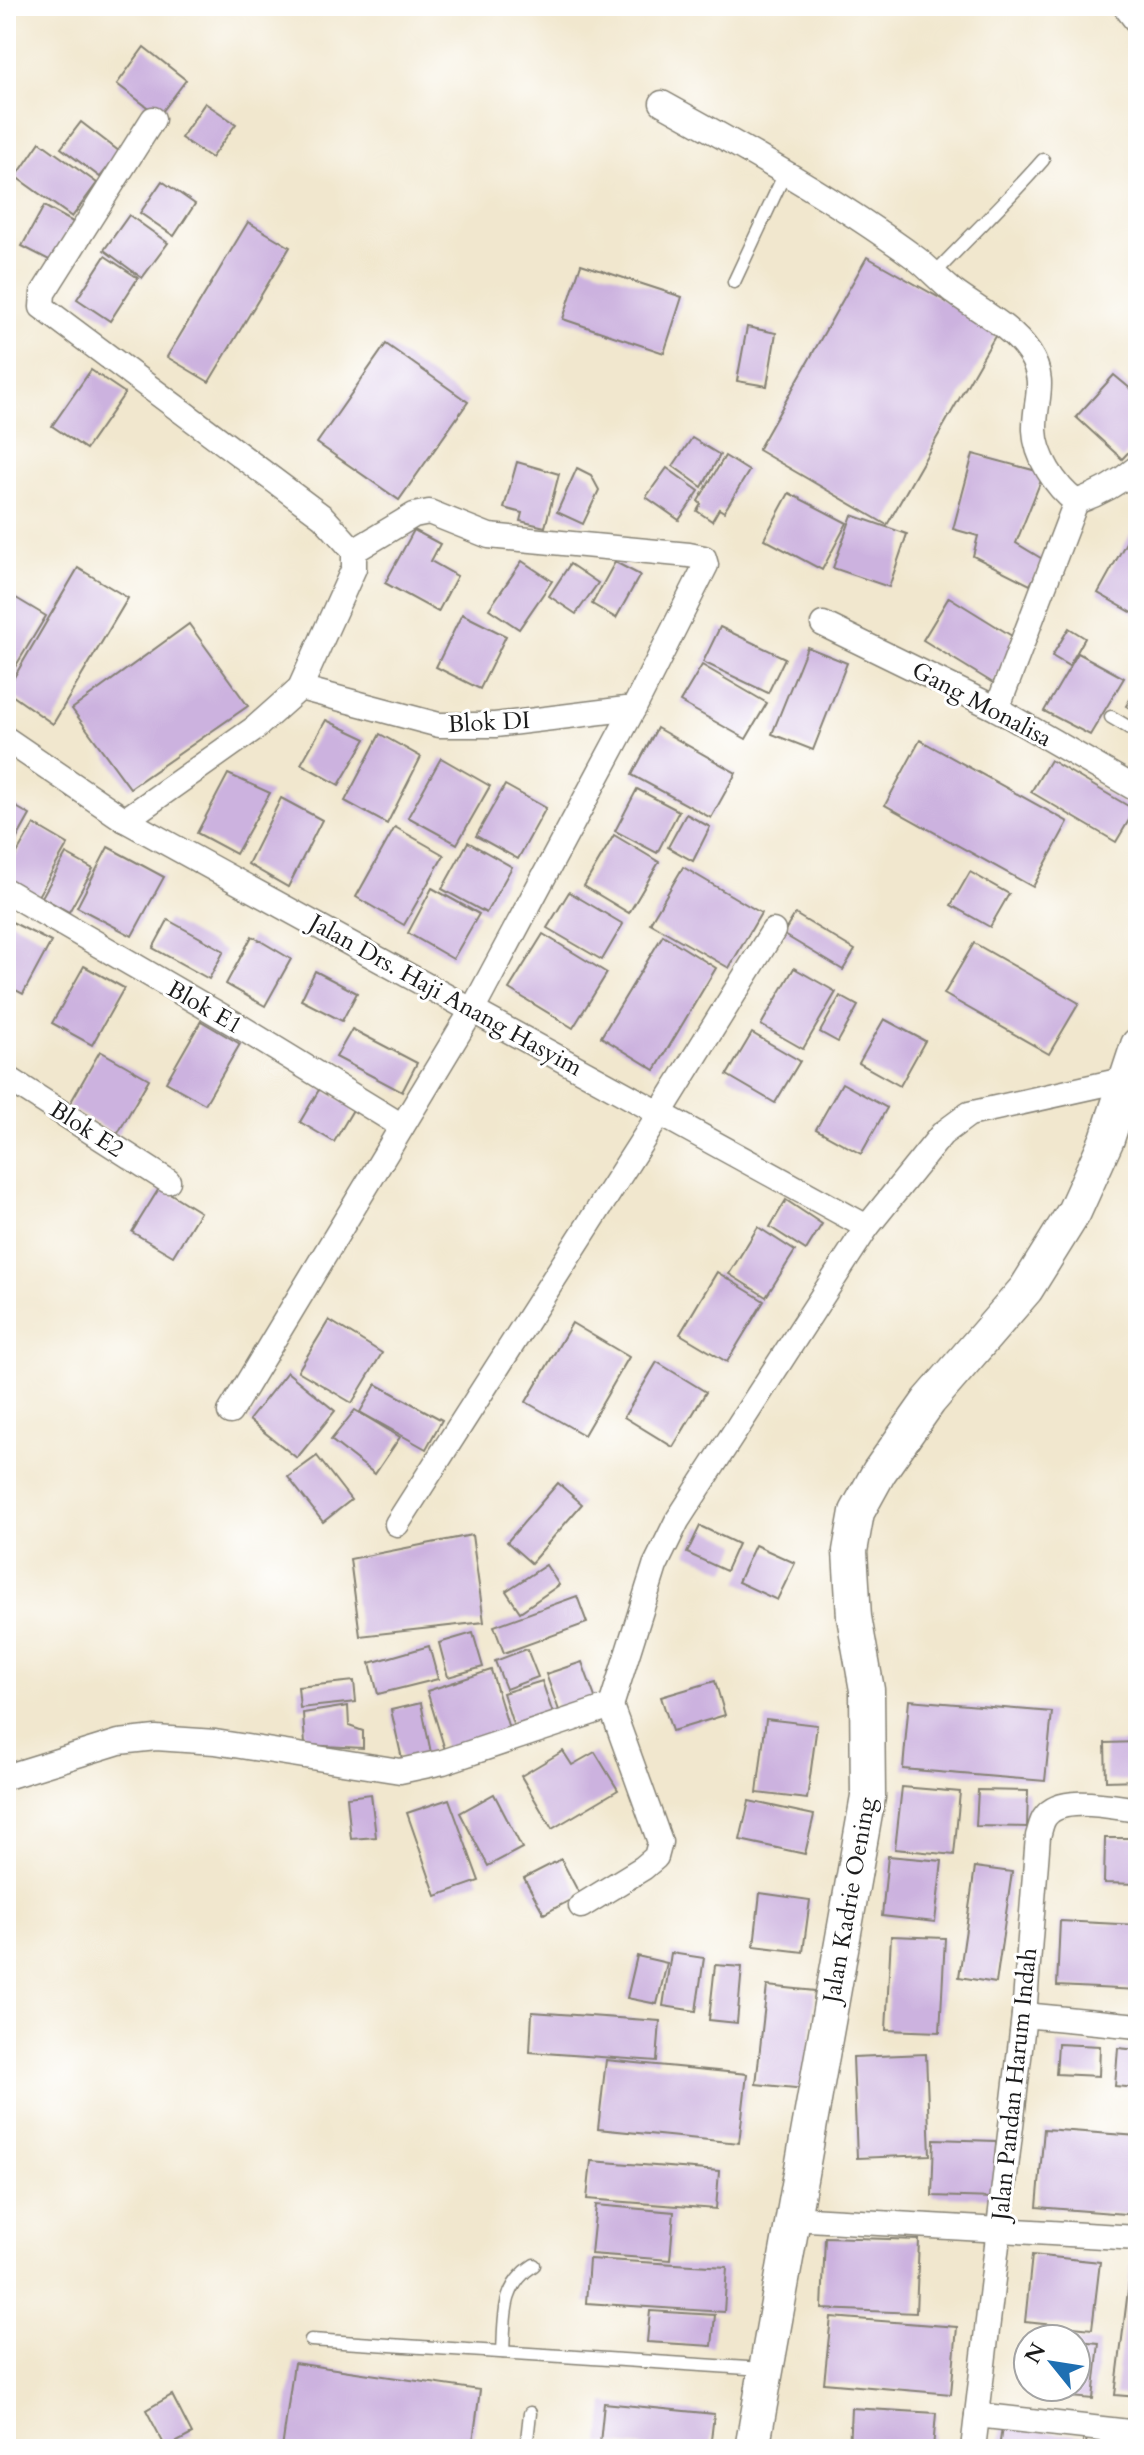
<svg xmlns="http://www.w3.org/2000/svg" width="1144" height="2455" viewBox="0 0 1144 2455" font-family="Cardo,serif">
  <rect width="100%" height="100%" fill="#fff"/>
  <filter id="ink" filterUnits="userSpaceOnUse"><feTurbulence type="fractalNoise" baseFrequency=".0125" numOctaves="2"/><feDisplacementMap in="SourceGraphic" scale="16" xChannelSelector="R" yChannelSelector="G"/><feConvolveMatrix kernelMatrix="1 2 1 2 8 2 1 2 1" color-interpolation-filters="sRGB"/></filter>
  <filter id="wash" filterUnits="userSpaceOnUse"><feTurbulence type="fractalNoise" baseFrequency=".006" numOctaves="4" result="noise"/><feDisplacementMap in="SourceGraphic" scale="32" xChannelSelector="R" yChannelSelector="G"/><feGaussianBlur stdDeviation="1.8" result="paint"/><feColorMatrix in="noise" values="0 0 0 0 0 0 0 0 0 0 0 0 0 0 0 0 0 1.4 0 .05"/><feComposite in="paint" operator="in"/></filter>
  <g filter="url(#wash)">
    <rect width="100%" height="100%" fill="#f1e7ce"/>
    <g id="blocks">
      <g fill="#ccb2df">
        <polygon points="144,47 186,80 159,116 117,84"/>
        <polygon points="205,103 236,124 211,158 181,138"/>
        <polygon points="81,122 120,152 100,177 61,148"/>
        <polygon points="40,142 97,183 72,217 16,177"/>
        <polygon points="162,181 195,204 174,236 140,213"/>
        <polygon points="44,206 73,222 51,261 22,246"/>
        <polygon points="129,215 168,243 142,278 104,250"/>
        <polygon points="248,222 290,247 209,382 167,357"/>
        <polygon points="105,256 138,278 110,321 77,299"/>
        <polygon points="867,257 998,331 887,525 758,450"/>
        <polygon points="581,264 682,297 664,353 563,319"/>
        <polygon points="747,327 776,333 767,386 737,381"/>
        <polygon points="386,344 468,402 399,500 317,443"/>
        <polygon points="91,370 125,393 86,449 52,426"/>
        <polygon points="1114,375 1138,395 1138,442 1122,459 1076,417"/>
        <polygon points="692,438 720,455 702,487 673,466"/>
        <polygon points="973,454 1044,473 1016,543 1044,560 1030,585 973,556 978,536 953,529"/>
        <polygon points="725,456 749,471 724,512 719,509 712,521 697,511 701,504 698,501"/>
        <polygon points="517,462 559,474 545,527 520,521 522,513 504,508"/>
        <polygon points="577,468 591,475 599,490 583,524 557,512"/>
        <polygon points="667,468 699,491 679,520 646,497"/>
        <polygon points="789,493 847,523 822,570 764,539"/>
        <polygon points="852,515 907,534 889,587 833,568"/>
        <polygon points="1134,528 1138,530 1138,616 1098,593"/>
        <polygon points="414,530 440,544 431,561 457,576 438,612 385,583"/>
        <polygon points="522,561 552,581 519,629 489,609"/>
        <polygon points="615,562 640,575 616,618 592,604"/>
        <polygon points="570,564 598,583 576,614 549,596"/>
        <polygon points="78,568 128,598 53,724 6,691"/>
        <polygon points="6,592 46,616 6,682"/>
        <polygon points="949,597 1020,641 993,683 923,640"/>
        <polygon points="462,614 506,636 480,689 436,667"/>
        <polygon points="189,624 248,706 130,788 72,709"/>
        <polygon points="720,627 785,658 768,693 703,662"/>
        <polygon points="1069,628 1085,638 1069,666 1052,656"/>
        <polygon points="807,647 847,663 813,750 772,734"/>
        <polygon points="1078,653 1124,678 1090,735 1044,711"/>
        <polygon points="702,665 767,703 746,739 680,702"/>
        <polygon points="1138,687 1138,713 1126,706"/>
        <polygon points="326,720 366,739 339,785 301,764"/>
        <polygon points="657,728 736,773 711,818 632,775"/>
        <polygon points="380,734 421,757 387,824 345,801"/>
        <polygon points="920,740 1068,822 1033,887 885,805"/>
        <polygon points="441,758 490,786 457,844 408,817"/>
        <polygon points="1050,760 1135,810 1116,842 1031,792"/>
        <polygon points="228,774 270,793 236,854 197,833"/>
        <polygon points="505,785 546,808 518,859 476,836"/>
        <polygon points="637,789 679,811 657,853 615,831"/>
        <polygon points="281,798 322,820 288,887 248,864"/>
        <polygon points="6,801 30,815 6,858"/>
        <polygon points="686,814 710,827 693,861 668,847"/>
        <polygon points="34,824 68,844 38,896 6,878 6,872"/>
        <polygon points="395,827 444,855 404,925 356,897"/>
        <polygon points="614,835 659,862 629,913 584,886"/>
        <polygon points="468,842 512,867 486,913 442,889"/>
        <polygon points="108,847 164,877 132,936 77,907"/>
        <polygon points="66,854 93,869 69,912 42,897"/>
        <polygon points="683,867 761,913 729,968 650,923"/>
        <polygon points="970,872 1009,894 990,927 951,905"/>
        <polygon points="432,888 479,914 453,959 408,933"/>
        <polygon points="569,892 623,924 602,960 547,928"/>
        <polygon points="795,914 855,950 843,970 783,934"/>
        <polygon points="8,920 51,942 23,994 6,985"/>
        <polygon points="168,920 224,951 209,979 153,948"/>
        <polygon points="543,934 607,973 573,1028 509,989"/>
        <polygon points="663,935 716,968 655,1070 601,1037"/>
        <polygon points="252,936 291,959 265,1006 226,984"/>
        <polygon points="974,943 1079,1003 1049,1054 944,994"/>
        <polygon points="84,966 124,988 92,1045 52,1023"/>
        <polygon points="794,968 836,992 803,1049 761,1025"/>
        <polygon points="315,971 357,993 342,1021 301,1000"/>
        <polygon points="840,996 858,1006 838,1042 820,1032"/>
        <polygon points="884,1019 925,1041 900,1086 859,1063"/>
        <polygon points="201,1021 240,1044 205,1104 166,1082"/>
        <polygon points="352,1029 417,1063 402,1092 336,1057"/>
        <polygon points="752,1033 800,1061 775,1103 727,1075"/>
        <polygon points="100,1051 149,1079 117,1135 68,1107"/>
        <polygon points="842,1083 887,1108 861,1154 816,1129"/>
        <polygon points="320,1088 354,1108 334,1142 300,1122"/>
        <polygon points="160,1187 200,1212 173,1256 132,1232"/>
        <polygon points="786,1200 822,1224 806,1250 770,1227"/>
        <polygon points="758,1227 795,1251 766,1297 729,1274"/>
        <polygon points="717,1272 764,1301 727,1362 680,1334"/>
        <polygon points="329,1320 382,1353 352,1403 298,1371"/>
        <polygon points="572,1323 629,1357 584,1435 526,1402"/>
        <polygon points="657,1362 706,1392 673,1447 624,1417"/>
        <polygon points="287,1372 335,1411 297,1458 249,1420"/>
        <polygon points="376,1384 442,1420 426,1449 360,1412"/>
        <polygon points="355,1410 400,1437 375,1474 331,1440"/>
        <polygon points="317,1456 351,1500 323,1522 288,1477"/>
        <polygon points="558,1483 582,1504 531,1563 507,1542"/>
        <polygon points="700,1526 738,1544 726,1571 687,1553"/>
        <polygon points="472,1535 484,1622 360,1636 350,1559"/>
        <polygon points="755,1545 795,1563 777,1600 738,1582"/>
        <polygon points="546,1565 559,1585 520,1612 506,1591"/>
        <polygon points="577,1596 587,1623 504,1653 494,1626"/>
        <polygon points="473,1633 483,1667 448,1677 439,1643"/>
        <polygon points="429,1646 438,1679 378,1694 370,1663"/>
        <polygon points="527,1649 538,1677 506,1689 495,1661"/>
        <polygon points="582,1662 597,1703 561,1716 546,1674"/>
        <polygon points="491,1670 510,1732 446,1753 427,1691"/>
        <polygon points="354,1681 356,1702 300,1708 298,1687"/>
        <polygon points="542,1681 555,1720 516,1734 503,1693"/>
        <polygon points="715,1681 725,1715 672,1731 661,1697"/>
        <polygon points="909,1700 1052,1712 1045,1781 903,1769"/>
        <polygon points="421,1703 431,1753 402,1759 391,1710"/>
        <polygon points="348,1706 349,1726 363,1731 363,1748 305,1745 303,1713"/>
        <polygon points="766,1719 817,1725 807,1799 757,1793"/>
        <polygon points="1138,1742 1138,1780 1106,1781 1105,1743"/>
        <polygon points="563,1751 572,1765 595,1752 618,1790 552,1829 521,1776"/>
        <polygon points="902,1787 960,1792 954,1855 895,1849"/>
        <polygon points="978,1790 1028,1791 1027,1827 976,1826"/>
        <polygon points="371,1794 376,1837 351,1839 347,1797"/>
        <polygon points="494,1794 522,1848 488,1866 460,1813"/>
        <polygon points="449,1799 479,1881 436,1896 407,1813"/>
        <polygon points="749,1801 814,1815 805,1854 740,1840"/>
        <polygon points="1105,1838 1138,1838 1138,1884 1104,1883"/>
        <polygon points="888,1856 942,1861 935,1922 882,1916"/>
        <polygon points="561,1859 580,1895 544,1914 524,1878"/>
        <polygon points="975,1867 1012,1872 996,1983 959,1977"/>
        <polygon points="760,1893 810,1900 803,1952 754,1946"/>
        <polygon points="1060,1921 1138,1925 1138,1990 1057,1986"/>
        <polygon points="891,1936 945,1938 940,2032 886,2030"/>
        <polygon points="671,1953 704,1958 696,2011 663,2006"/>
        <polygon points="637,1956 667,1963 657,2004 627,1998"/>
        <polygon points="715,1965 742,1967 737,2023 709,2020"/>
        <polygon points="767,1986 815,1991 805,2089 756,2084"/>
        <polygon points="532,2012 660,2021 657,2061 530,2052"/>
        <polygon points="1058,2044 1100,2046 1099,2076 1056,2074"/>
        <polygon points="1118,2048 1138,2050 1138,2088 1115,2086"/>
        <polygon points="926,2054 930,2155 857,2158 853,2057"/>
        <polygon points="606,2060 747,2074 739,2143 598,2129"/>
        <polygon points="1044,2129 1138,2136 1138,2215 1037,2207"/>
        <polygon points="934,2139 996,2141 994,2198 932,2196"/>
        <polygon points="591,2161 719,2171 716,2209 587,2199"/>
        <polygon points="596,2205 674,2212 670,2260 591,2254"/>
        <polygon points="825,2237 919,2240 916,2313 822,2309"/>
        <polygon points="1032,2255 1100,2262 1092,2329 1025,2322"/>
        <polygon points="1132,2258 1138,2259 1138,2397 1115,2395"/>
        <polygon points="589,2259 727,2267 724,2312 586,2303"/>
        <polygon points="650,2311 715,2315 712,2346 647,2342"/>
        <polygon points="831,2317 957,2327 951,2394 824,2383"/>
        <polygon points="1076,2341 1099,2343 1093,2399 1048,2395 1049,2387 1076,2387"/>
        <polygon points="294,2363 480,2390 472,2449 282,2449"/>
        <polygon points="172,2395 192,2434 166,2448 146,2410"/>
        <polygon points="604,2403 714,2414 710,2449 663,2449 600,2443"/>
        <polygon points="851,2408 936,2413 933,2449 849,2449"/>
        <polygon points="1002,2427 1084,2436 1082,2449 999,2449"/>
        <polygon points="1087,2438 1138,2444 1138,2449 1085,2449"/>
      </g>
    </g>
  </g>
  <g filter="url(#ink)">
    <use href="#blocks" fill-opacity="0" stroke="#868275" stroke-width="2"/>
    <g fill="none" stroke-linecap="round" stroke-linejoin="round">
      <g stroke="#868275" stroke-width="15">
        <g id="service">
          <path d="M934 274C970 236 1008 200 1043 160"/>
          <polyline points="734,282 785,173"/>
          <polyline points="1111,717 1138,733"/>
          <polyline points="311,2340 763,2369"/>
          <path d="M503 2352C505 2317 501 2286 534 2265"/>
          <polyline points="526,2449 530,2413"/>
        </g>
      </g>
      <g stroke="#868275" stroke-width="27">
        <g id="minor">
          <polyline points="1125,6 1138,23"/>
          <path d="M662 103C749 151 837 200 917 259 930 269 941 282 954 292 978 310 1012 327 1029 353 1048 382 1034 401 1035 430 1036 457 1055 486 1076 502"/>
          <path d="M1076 502C1099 494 1119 483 1138 467"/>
          <polyline points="823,624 997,709 1138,790"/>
          <polyline points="300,688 439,725 495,725 634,708"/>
          <polyline points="997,709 1076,502"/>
          <polyline points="6,739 125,820 867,1227"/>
          <polyline points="125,820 255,728 300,688 354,568 354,551 323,517 42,307 43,293 153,119"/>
          <polyline points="6,891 242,1028 402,1126"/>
          <polyline points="6,1077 168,1181"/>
          <polyline points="230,1412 473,1009 634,708 706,565 704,558 689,555 489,536 429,512 414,515 354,551"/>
          <polyline points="397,1524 660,1113 773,931"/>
          <polyline points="6,1777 119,1742 156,1738 215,1742 400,1771 443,1762 611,1706 655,1566 677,1521 867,1227 942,1134 969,1114 1127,1079"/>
          <polyline points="581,1906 643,1868 656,1857 660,1842 611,1706"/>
          <polyline points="1024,2015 1138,2026"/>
          <polyline points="791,2218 1138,2238"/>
          <polyline points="977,2415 1138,2433"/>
          <path d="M973 2449 1024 2015 1038 1836C1040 1831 1041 1822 1045 1817 1060 1794 1114 1807 1138 1810"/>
        </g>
      </g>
      <g stroke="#868275" stroke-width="37">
        <polyline id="secondary" points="752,2449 868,1797 867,1690 854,1617 850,1551 857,1512 879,1472 929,1401 1026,1289 1074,1212 1107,1139 1138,1045"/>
      </g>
      <use href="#service" stroke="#fff" stroke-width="12"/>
      <use href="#minor" stroke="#fff" stroke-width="24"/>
      <use href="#secondary" stroke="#fff" stroke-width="34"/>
    </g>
  </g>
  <g text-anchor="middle" stroke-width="6" stroke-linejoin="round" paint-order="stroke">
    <g font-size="24" fill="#1c1c1c" stroke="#fff">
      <text transform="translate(982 704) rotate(28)" y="8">Gang Monalisa</text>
      <text transform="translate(489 722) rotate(-3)" y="8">Blok DI</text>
      <text transform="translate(446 995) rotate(29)" y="8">Jalan Drs. Haji Anang Hasyim</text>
      <text transform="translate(205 1007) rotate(30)" y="8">Blok E1</text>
      <text transform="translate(87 1129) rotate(33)" y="8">Blok E2</text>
      <text transform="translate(849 1900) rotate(-80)" y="8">Jalan Kadrie Oening</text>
      <text transform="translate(1014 2084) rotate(-84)" y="8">Jalan Pandan Harum Indah</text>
    </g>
  </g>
  <rect width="1144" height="2455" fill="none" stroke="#fff" stroke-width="32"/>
  <g transform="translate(1052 2363) rotate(300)"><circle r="38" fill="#ffffff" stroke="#a4a4a4" stroke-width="2"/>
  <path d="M0-6L14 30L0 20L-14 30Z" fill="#1f6fb2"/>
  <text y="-12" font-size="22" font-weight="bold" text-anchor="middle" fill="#1c1c1c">N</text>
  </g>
</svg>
